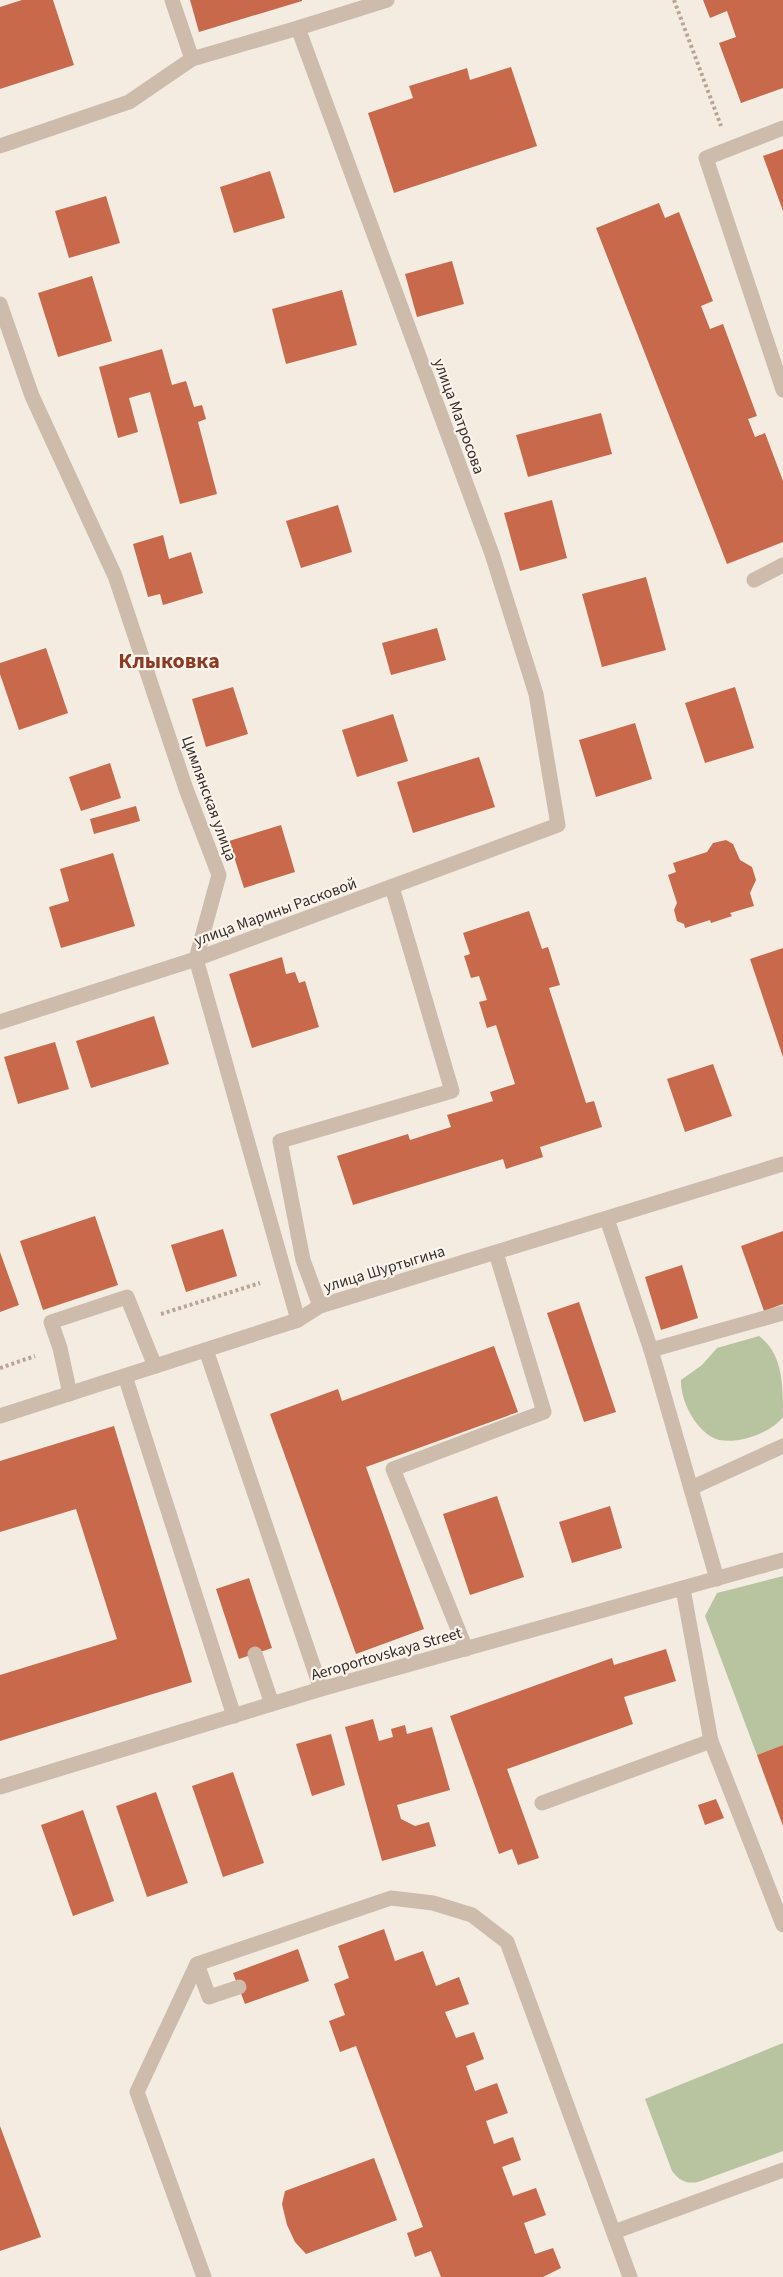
<svg xmlns="http://www.w3.org/2000/svg" width="783" height="2277" viewBox="0 0 783 2277" font-family="'Source Sans 3',sans-serif">
  <rect width="100%" height="100%" fill="#f4ebe1"/>
  <g fill="#b8c4a0">
    <path d="M759 1336C783 1354 783 1384 783 1417 771 1433 739 1444 719 1440 697 1434 680 1401 681 1380L702 1365 717 1348Z"/>
    <polygon points="783,1576 783,1745 757,1755 705,1616 717,1593"/>
    <path d="M783 2043V2151L698 2182C686 2184 680 2181 672 2171L645 2099Z"/>
  </g>
  <g fill="#c8694b">
    <polygon points="22,0 53,0 74,65 0,89 0,7"/>
    <polygon points="190,0 302,0 302,1 199,32"/>
    <polygon points="703,0 783,0 783,88 741,103 719,43 736,37 727,11 710,18"/>
    <polygon points="511,67 537,146 394,193 368,113 413,98 409,86 461,70 467,68 470,80"/>
    <polygon points="783,149 783,211 763,156"/>
    <polygon points="270,171 285,218 234,233 220,187"/>
    <polygon points="106,196 120,243 69,258 55,211"/>
    <polygon points="659,203 665,218 679,212 713,301 701,306 710,329 723,324 757,416 748,419 755,437 765,433 783,481 783,542 727,564 596,228"/>
    <polygon points="452,261 464,304 417,317 405,274"/>
    <polygon points="92,276 112,341 58,357 38,293"/>
    <polygon points="342,290 357,345 286,364 272,309"/>
    <polygon points="162,349 172,385 186,381 194,407 202,405 206,419 198,422 217,494 180,504 150,392 129,398 138,432 118,438 99,367"/>
    <polygon points="601,413 612,454 528,477 516,435"/>
    <polygon points="552,500 567,558 520,571 504,513"/>
    <polygon points="338,505 352,552 301,568 286,521"/>
    <polygon points="163,535 169,559 191,552 203,593 163,605 160,594 148,597 133,544"/>
    <polygon points="646,577 666,650 602,667 582,594"/>
    <polygon points="437,628 446,660 391,675 382,643"/>
    <polygon points="46,648 68,713 19,730 0,674 0,663"/>
    <polygon points="233,687 248,734 206,747 192,699"/>
    <polygon points="735,687 754,748 705,763 685,703"/>
    <polygon points="393,714 408,761 357,777 342,730"/>
    <polygon points="635,723 652,779 596,797 579,740"/>
    <polygon points="479,757 495,807 413,833 397,782"/>
    <polygon points="110,763 121,798 81,811 69,777"/>
    <polygon points="136,806 140,821 94,834 90,819"/>
    <polygon points="281,825 295,872 244,888 229,841"/>
    <polygon points="726,840 733,844 740,860 752,867 756,880 750,893 754,906 730,913 732,916 711,923 710,920 685,928 684,924 677,921 674,910 677,903 668,875 676,872 673,863 707,852 713,843"/>
    <polygon points="113,853 135,926 61,948 49,907 69,901 60,869"/>
    <polygon points="529,911 542,949 548,947 560,985 549,988 586,1103 594,1101 602,1127 540,1147 543,1157 506,1169 503,1159 353,1205 337,1156 408,1134 410,1140 451,1127 447,1115 493,1101 490,1092 515,1084 496,1025 487,1028 479,1002 487,1000 479,976 471,978 464,956 470,954 463,933"/>
    <polygon points="783,948 783,1057 750,959"/>
    <polygon points="282,957 286,974 295,972 299,983 305,981 319,1027 252,1048 229,974"/>
    <polygon points="154,1016 169,1064 91,1088 76,1041"/>
    <polygon points="55,1042 69,1089 18,1104 4,1057"/>
    <polygon points="713,1064 732,1116 685,1132 667,1079"/>
    <polygon points="95,1216 118,1285 43,1310 20,1241"/>
    <polygon points="223,1229 237,1276 186,1292 171,1245"/>
    <polygon points="783,1231 783,1304 764,1311 741,1246"/>
    <polygon points="0,1252 19,1305 0,1312"/>
    <polygon points="682,1265 698,1318 661,1330 645,1277"/>
    <polygon points="579,1302 616,1412 584,1422 547,1313"/>
    <polygon points="494,1346 518,1412 366,1467 424,1629 356,1654 270,1414 338,1389 342,1401"/>
    <polygon points="114,1426 192,1682 0,1741 0,1675 117,1639 76,1509 0,1532 0,1461"/>
    <polygon points="497,1496 524,1577 470,1595 443,1514"/>
    <polygon points="610,1506 622,1548 572,1563 559,1522"/>
    <polygon points="249,1578 272,1648 239,1659 216,1589"/>
    <polygon points="666,1649 676,1681 624,1697 633,1724 507,1769 539,1858 518,1865 512,1849 499,1854 450,1716 612,1658 614,1665"/>
    <polygon points="373,1719 379,1741 393,1737 391,1729 405,1725 407,1734 432,1727 450,1790 397,1805 401,1819 415,1826 429,1822 436,1846 382,1861 345,1727"/>
    <polygon points="331,1734 345,1785 312,1796 296,1744"/>
    <polygon points="783,1745 783,1826 757,1755"/>
    <polygon points="233,1772 264,1863 223,1877 192,1786"/>
    <polygon points="156,1792 188,1883 147,1897 116,1806"/>
    <polygon points="716,1799 724,1818 705,1825 698,1805"/>
    <polygon points="83,1810 114,1901 73,1916 41,1825"/>
    <polygon points="384,1929 395,1961 423,1951 436,1986 459,1977 469,2004 445,2012 456,2038 474,2032 484,2059 466,2066 475,2091 497,2083 508,2113 486,2121 494,2144 513,2137 521,2160 502,2167 513,2196 536,2188 546,2215 524,2223 535,2254 553,2248 561,2268 543,2277 441,2277 431,2251 415,2257 407,2233 423,2227 356,2046 340,2052 329,2021 345,2015 334,1984 349,1978 338,1946"/>
    <polygon points="298,1949 309,1981 245,2004 233,1973"/>
    <polygon points="0,2126 41,2237 0,2251"/>
    <polygon points="374,2158 397,2220 306,2254 295,2242 287,2225 282,2204 285,2191"/>
  </g>
  <g fill="none" stroke-linecap="round" stroke-linejoin="round">
    <g stroke="#b9a596" stroke-width="4" stroke-dasharray="3 3" stroke-linecap="butt">
      <polyline points="674,0 721,126"/>
      <polyline points="161,1314 260,1283"/>
      <polyline points="0,1368 35,1356"/>
    </g>
    <g stroke="#cdbbac" stroke-width="15">
      <polyline points="172,0 192,59"/>
      <polyline points="298,28 387,0"/>
      <polyline points="783,128 706,158 783,390"/>
      <polyline points="754,580 783,565"/>
      <polyline points="607,1219 651,1350 717,1579"/>
      <polyline points="320,1306 303,1260 280,1141 452,1091 392,887"/>
      <polyline points="206,1350 321,1689"/>
      <polyline points="651,1350 783,1313"/>
      <polyline points="125,1376 234,1716"/>
      <polyline points="70,1394 60,1348 51,1322 127,1297 155,1366"/>
      <polyline points="691,1488 783,1446"/>
      <polyline points="466,1649 393,1469 544,1412 496,1253"/>
      <polyline points="255,1654 272,1704"/>
      <polyline points="711,1741 783,1925"/>
      <polyline points="542,1803 711,1741 683,1589"/>
      <polyline points="197,1964 209,1997 239,1987"/>
      <polyline points="614,2232 783,2170"/>
      <polyline points="204,2277 137,2092 197,1964 391,1898 433,1903 472,1915 507,1942 630,2277"/>
    </g>
    <g stroke="#cdbbac" stroke-width="15">
      <polyline points="0,146 129,102 192,59 298,28 492,554 536,694 558,825 196,959 0,1022"/>
      <polyline points="0,304 32,396 115,576 186,789 219,875 196,959 298,1320"/>
      <polyline points="0,1416 298,1320 320,1306 783,1164"/>
      <polyline points="0,1787 321,1689 783,1560"/>
    </g>
  </g>
  <g text-anchor="middle" stroke-width="4.5" stroke-linejoin="round" paint-order="stroke">
    <g font-size="16" fill="#3b302b" stroke="#fbf5ee">
      <text transform="translate(460 416) rotate(70)" y="6">улица Матросова</text>
      <text transform="translate(210 798) rotate(70)" y="6">Цимлянская улица</text>
      <text transform="translate(275 911) rotate(-20)" y="6">улица Марины Расковой</text>
      <text transform="translate(384 1268) rotate(-17)" y="6">улица Шуртыгина</text>
      <text transform="translate(386 1653) rotate(-16)" y="6">Aeroportovskaya Street</text>
    </g>
    <g font-size="22" font-weight="bold" fill="#8c3b22" stroke="#fbf5ee">
      <text x="169" y="668">Клыковка</text>
    </g>
  </g>
</svg>
